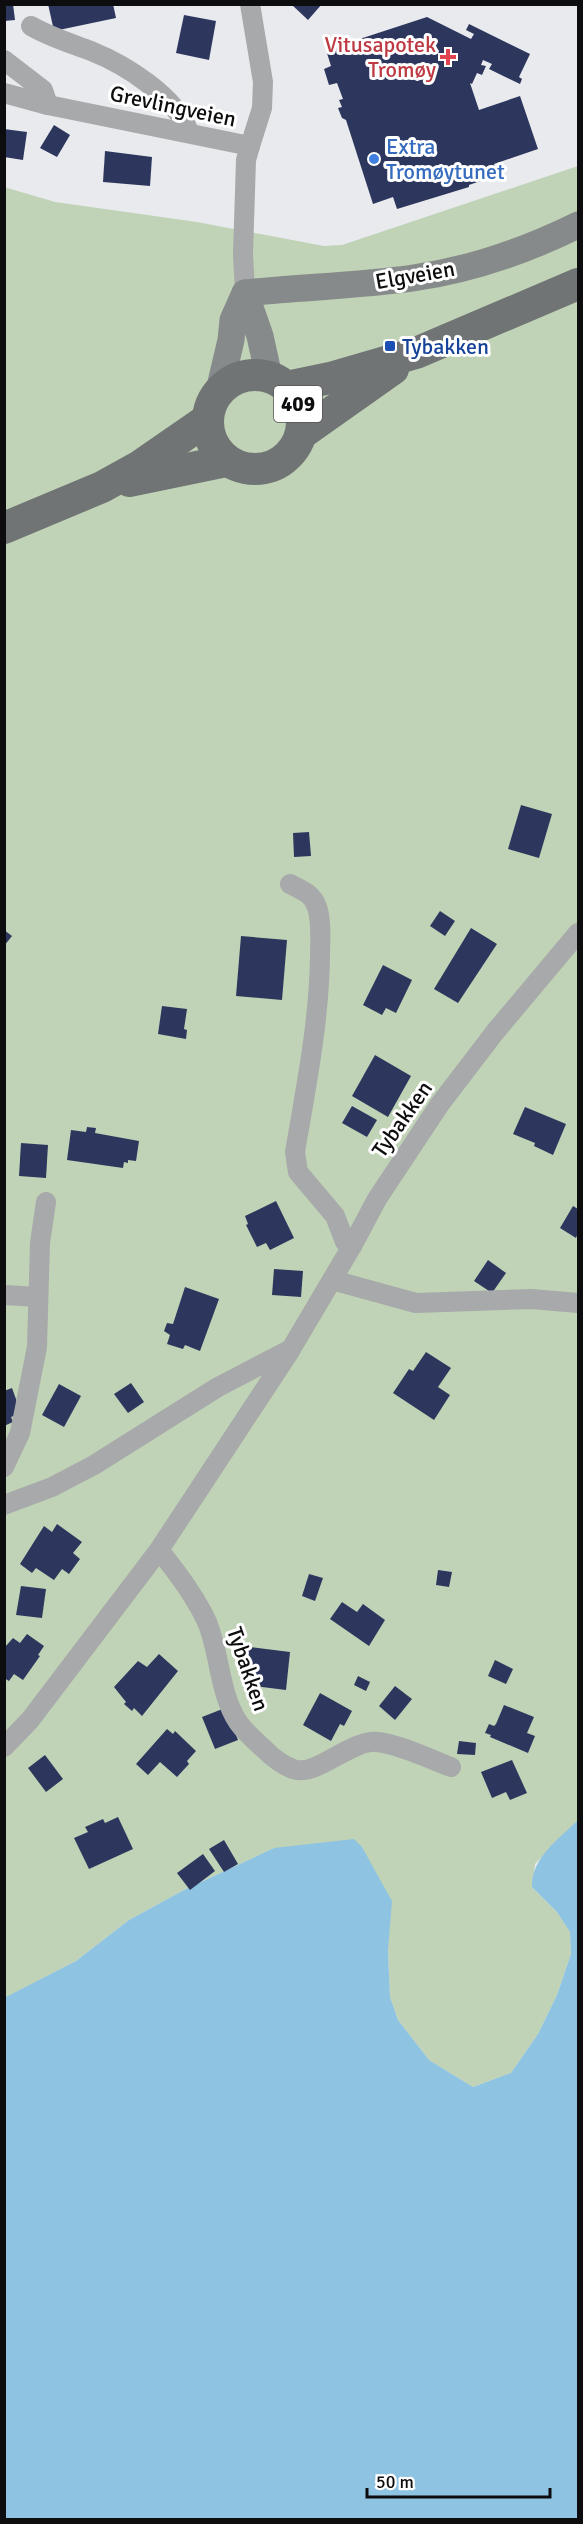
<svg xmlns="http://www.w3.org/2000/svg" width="583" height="2524" font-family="Signika,sans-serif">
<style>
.green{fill:#c0d3b6}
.water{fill:#8ec3e1}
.building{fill:#2d375e}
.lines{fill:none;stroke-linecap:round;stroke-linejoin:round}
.street{stroke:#a7a9aa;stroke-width:20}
.secondary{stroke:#878a8b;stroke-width:27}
.primary{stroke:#707475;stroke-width:32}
.health-dot{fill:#e0444e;stroke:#fff;stroke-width:2}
.shop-dot{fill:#3f7fe0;stroke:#fff;stroke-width:2}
.transit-dot{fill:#1a4fb4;stroke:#fff;stroke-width:2}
.labels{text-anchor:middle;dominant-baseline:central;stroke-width:6;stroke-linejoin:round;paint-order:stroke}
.shield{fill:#fff;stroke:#565657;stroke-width:1.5}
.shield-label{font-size:21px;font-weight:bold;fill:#0d0d0f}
.health-label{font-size:22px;fill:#be3a42;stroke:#fff;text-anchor:end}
.street-label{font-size:22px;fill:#0d0d0f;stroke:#fff}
.shop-label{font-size:22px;fill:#366cbe;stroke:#fff;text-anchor:start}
.transit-label{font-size:22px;fill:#164399;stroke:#fff;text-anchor:start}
</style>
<rect width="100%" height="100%" fill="#e8eaee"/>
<path class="green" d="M578 166V1820L535 1864 532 1887 557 1912 570 1932 571 1954 557 1995 538 2034 511 2073 473 2087 429 2060 398 2020 390 1997 388 1950 274 1848 184 1890 129 1920 76 1961 5 1998 4 187 55 202 197 222 324 246 342 245Z"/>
<path class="water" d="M578 1820V2519H5L4 1998 76 1961 129 1920 184 1890 274 1848 354 1839 362 1847 392 1901 388 1950 390 1997 398 2020 429 2060 473 2087 511 2073 538 2034 557 1995 571 1954 570 1932 557 1912 532 1887C531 1858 559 1839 578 1820Z"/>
<g class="building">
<path d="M4 4H13L15 20 4 21Z"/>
<path d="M48 4H113L116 18 54 31Z"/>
<path d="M291 4H322L308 20Z"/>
<path d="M184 15 216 21 209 60 176 53Z"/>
<path d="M427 17 471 39 474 34 466 30 469 24 530 54 519 77 522 79 520 84 489 69 492 64 483 60 481 65 486 66 482 75 477 73 472 84 470 83 479 110 520 96 538 149 494 164 497 175 469 185V187L397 209 393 197 373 204 346 120 342 118 338 108 342 107 339 100 343 99 337 83 329 85 324 69 331 66 326 50Z"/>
<path d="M54 125 70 135 57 157 40 148Z"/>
<path d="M4 129 27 132 23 160 4 157Z"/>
<path d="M105 151 152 157 150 186 103 182Z"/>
<path d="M521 805 552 814 539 858 508 849Z"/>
<path d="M309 832 311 856 294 857 293 833Z"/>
<path d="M440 911 455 921 445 936 430 926Z"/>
<path d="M471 928 497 944 458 1003 434 989Z"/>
<path d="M4 930 12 936 4 946Z"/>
<path d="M241 936 287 940 282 1000 236 996Z"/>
<path d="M383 965 412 980 396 1013 386 1008 382 1015 363 1005Z"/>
<path d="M162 1006 187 1009 184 1029 187 1030 186 1039 158 1034Z"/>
<path d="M375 1055 411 1076 388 1117 352 1096Z"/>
<path d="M352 1106 377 1120 367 1137 342 1123Z"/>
<path d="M525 1107 566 1124 553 1155 534 1146 535 1143 513 1134Z"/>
<path d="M87 1127 96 1128 95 1133 139 1141 136 1161 128 1160V1163L124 1162 123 1168 67 1160 71 1130 86 1132Z"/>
<path d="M21 1143 48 1145 46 1178 19 1176Z"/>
<path d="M276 1201 294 1238 270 1250 266 1243 257 1247 246 1225 248 1224 245 1216Z"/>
<path d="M573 1206 578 1209V1233L576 1238 560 1228Z"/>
<path d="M488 1260 506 1273 492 1293 474 1281Z"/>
<path d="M274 1269 303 1271 301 1297 272 1295Z"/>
<path d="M185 1287 219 1299 200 1351 185 1345 183 1349 167 1344 170 1335 164 1331 167 1323 173 1324Z"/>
<path d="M426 1352 451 1368 438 1387 450 1395 434 1420 393 1393 409 1369 413 1371Z"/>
<path d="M131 1383 144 1402 128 1413 114 1394Z"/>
<path d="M59 1384 81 1396 64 1427 42 1415Z"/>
<path d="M12 1388 21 1413 11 1417 13 1422 4 1426V1391Z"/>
<path d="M57 1524 82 1542 73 1553 80 1559 69 1574 62 1569 54 1580 36 1568 32 1573 20 1564 44 1526 52 1532Z"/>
<path d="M438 1570 452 1572 449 1587 436 1585Z"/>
<path d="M309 1574 323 1578 315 1601 302 1596Z"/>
<path d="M21 1586 46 1589 42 1618 16 1615Z"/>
<path d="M342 1602 357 1612 363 1604 385 1620 369 1646 330 1619Z"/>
<path d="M27 1634 44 1646 38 1655 40 1656 23 1680 14 1674 9 1681 4 1678V1648L13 1638 20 1643Z"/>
<path d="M250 1647 290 1652 286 1690 245 1685 246 1683H242L246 1649 250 1650Z"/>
<path d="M159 1654 178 1671 142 1716 134 1708 132 1711 124 1704 126 1702 114 1687 138 1661 147 1667Z"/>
<path d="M495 1660 513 1669 506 1684 488 1676Z"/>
<path d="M358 1676 370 1682 366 1691 354 1685Z"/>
<path d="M395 1686 412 1699 395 1720 379 1706Z"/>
<path d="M320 1693 352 1711 344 1726 340 1724 331 1741 303 1725Z"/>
<path d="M504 1705 534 1717 527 1733 535 1736 528 1753 490 1737 491 1735 485 1733 489 1724 494 1726 496 1724Z"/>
<path d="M225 1708 238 1740 215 1749 202 1717Z"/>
<path d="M167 1729 173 1734 175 1731 196 1751 187 1761 189 1764 177 1777 160 1762 148 1775 136 1764Z"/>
<path d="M459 1741 476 1743 475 1755 457 1754Z"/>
<path d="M45 1755 63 1779 46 1792 28 1768Z"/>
<path d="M512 1760 527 1793 510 1800 506 1792 492 1798 481 1772Z"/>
<path d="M118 1817 133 1849 89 1869 74 1838 88 1832 85 1827 103 1819 105 1823Z"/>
<path d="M224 1840 238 1864 224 1872 209 1849Z"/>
<path d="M203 1854 215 1871 190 1890 177 1873Z"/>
</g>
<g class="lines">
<g class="street">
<path d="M31 26C50 37 70 43 91 51 126 65 175 96 189 132"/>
<path d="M4 60 43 90 48 105"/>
<path d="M4 93 48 105 250 146 246 160 243 254 245 293"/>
<path d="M250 146 262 108 263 82 250 4"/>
<path d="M290 884C302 890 313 894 317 907 322 922 320 941 320 957 319 1023 306 1087 295 1152L298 1172 335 1216 345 1242 352 1246"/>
<path d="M332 1280 416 1303 531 1299 578 1303"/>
<path d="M4 1295 38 1297"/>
<path d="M4 1467 20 1433 37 1347 40 1243 46 1202"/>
<path d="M4 1505 52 1487 94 1465 218 1387 291 1349 352 1246 377 1199 440 1104 495 1032 578 933"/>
<path d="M159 1550C177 1572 195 1596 207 1622 220 1653 219 1693 238 1722 245 1732 254 1740 263 1748 271 1756 282 1765 293 1769 316 1778 350 1739 378 1742 401 1745 430 1759 451 1767"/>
<path d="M4 1747 30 1720 159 1550 290 1351"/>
</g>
<g class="secondary">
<path d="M245 293C301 287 357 286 413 278 470 270 527 250 578 225"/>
<path d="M219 391 231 340 233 320 245 293 260 336 269 377"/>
</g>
<g class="primary">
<circle cx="255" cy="422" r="47"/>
<path d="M287 387 330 378 416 353 578 284"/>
<path d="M301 434 393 369"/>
<path d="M129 481 226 461"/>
<path d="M4 528 102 487 140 466 208 419"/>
</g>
</g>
<path class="health-dot" d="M445 48h6v6h6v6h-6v6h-6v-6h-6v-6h6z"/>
<circle class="shop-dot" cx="374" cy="159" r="6"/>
<rect class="transit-dot" x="384" y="340" width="12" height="12" rx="3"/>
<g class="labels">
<rect class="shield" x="274" y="386" width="48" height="36" rx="4.5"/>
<g class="shield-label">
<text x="298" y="404">409</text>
</g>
<g class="health-label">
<text x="436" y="44">Vitusapotek<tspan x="436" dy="25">Tromøy</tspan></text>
</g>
<g class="street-label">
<text transform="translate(173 106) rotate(12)">Grevlingveien</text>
<text transform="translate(415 275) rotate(-10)">Elgveien</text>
<text transform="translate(402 1119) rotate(-55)">Tybakken</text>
<text transform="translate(248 1669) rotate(71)">Tybakken</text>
</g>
<g class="shop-label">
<text x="386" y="146">Extra<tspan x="386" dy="25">Tromøytunet</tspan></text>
</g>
<g class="transit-label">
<text x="402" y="346">Tybakken</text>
</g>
</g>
<rect width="583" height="2524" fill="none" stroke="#0d0d0f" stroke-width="12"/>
<path d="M367 2488v9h183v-9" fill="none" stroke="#0d0d0f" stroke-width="3"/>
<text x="376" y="2488" font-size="18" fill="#0d0d0f" stroke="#ffffff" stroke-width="4.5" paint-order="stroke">50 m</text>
</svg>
